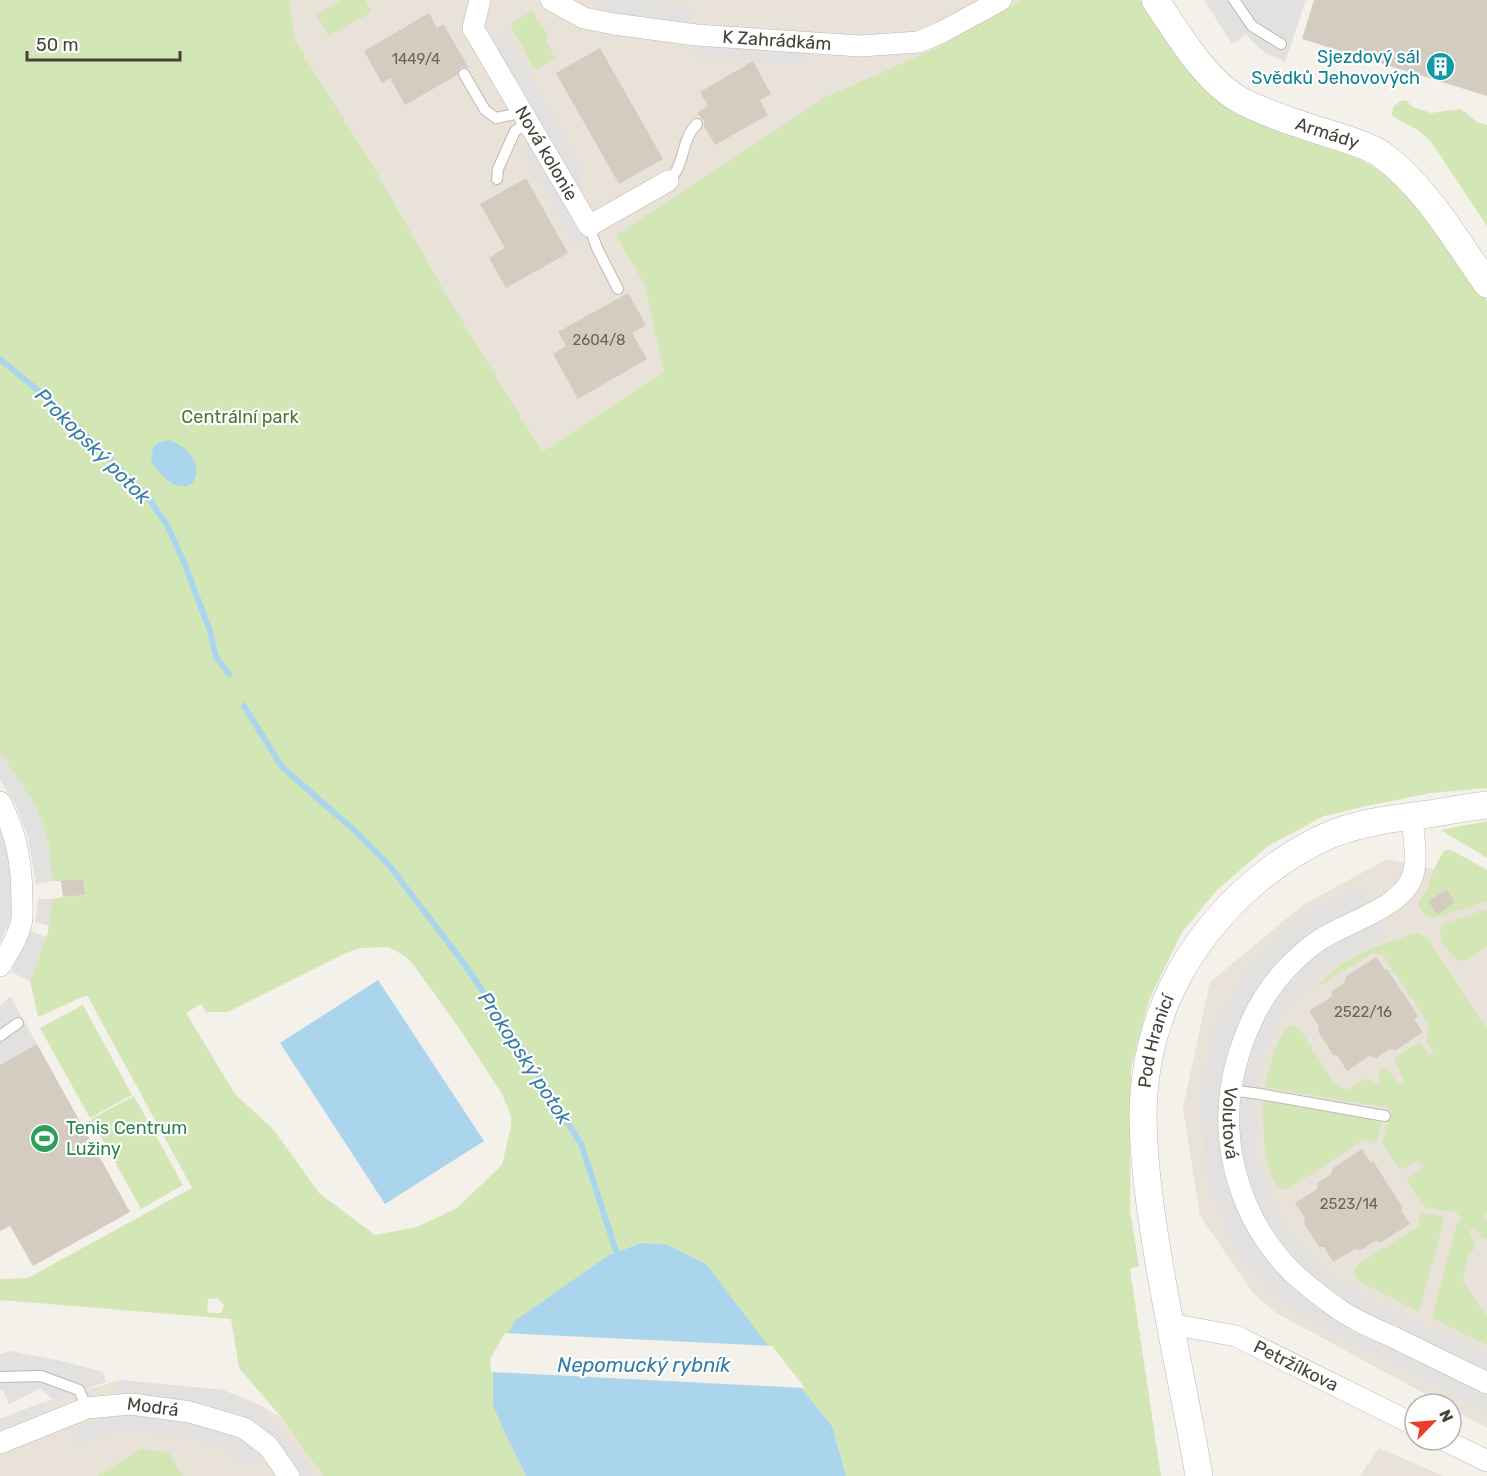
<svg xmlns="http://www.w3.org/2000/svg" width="1487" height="1476" font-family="Rubik,sans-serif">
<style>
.residential{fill:#e8e2d9}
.green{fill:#d3e6b6;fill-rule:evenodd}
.parking{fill:#e3e1df}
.water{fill:#abd5ed}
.pier{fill:#f4f1eb}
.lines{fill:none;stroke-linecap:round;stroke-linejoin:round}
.stream{stroke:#abd5ed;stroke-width:6}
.building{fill:#d5ccc1}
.service-casing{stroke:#bfb8ae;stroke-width:12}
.minor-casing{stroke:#bfb8ae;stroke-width:22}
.tertiary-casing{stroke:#bfb8ae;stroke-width:28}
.service{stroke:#fff;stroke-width:10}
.minor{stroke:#fff;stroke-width:21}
.tertiary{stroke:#fff;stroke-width:27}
.labels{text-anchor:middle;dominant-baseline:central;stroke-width:4.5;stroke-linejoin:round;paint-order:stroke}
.number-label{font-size:15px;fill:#6b645b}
.street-label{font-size:18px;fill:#484139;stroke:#fff}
.culture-label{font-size:18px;fill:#0d838f;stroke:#fff;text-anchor:end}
.park-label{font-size:18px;fill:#4e772f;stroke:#fff}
.leisure-label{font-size:18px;fill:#27864d;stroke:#fff;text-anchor:start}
.water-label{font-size:20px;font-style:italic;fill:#357da7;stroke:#fff}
</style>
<rect width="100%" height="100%" fill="#f4f1eb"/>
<g class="residential">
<path d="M289 0H1021L616 235 644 284 664 372 542 453 449 299 375 169 295 41Z"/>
<path d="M1387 859 1487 881V1428L1451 1408V1404H1444L1276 1313 1254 1294 1200 1216 1183 1108 1210 982 1303 905Z"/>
<path d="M120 1380 223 1390 262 1406 282 1418 323 1476H0V1419L41 1403Z"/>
<path d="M1379 1448 1444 1476H1360Z"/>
</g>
<g class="green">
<path d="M0 0H289L295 41 375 169 449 299 542 452 664 372 644 284 616 235 826 97 937 48 1021 0H1143L1208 90 1349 151 1392 179 1437 223 1487 301V788L1431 793 1371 805 1324 816 1268 846 1217 890 1182 932 1149 1000 1131 1068 1130 1210 1139 1266 1130 1269 1161 1476H846L832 1426 788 1372 641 1243 609 1255 493 1360 494 1379 507 1438 526 1476H323L282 1418 239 1368 231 1319 0 1300V1279L28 1278 192 1188 87 995 38 1017 30 981 48 932 52 899 84 895 61 881H52L48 841 35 805 0 752ZM388 947 405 956 412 963 461 1031 502 1094 511 1116V1126L502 1165 457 1208 417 1227 375 1235 319 1193 274 1130 235 1094 186 1013 201 1004 206 1012H228L346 953 360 948ZM218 1298 224 1305 221 1313H209L207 1309 208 1299Z"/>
<path d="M342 0H365L372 12 328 36 316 14Z"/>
<path d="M532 11 548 35 546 42 556 59 535 70 510 24Z"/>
<path d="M1402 100 1407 101 1413 107 1431 113 1461 109 1477 122 1487 125V226L1432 143 1421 132 1392 116 1393 107Z"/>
<path d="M1487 821V858L1441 830Z"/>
<path d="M1445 850H1451L1487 870V901L1432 919 1425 916 1418 904C1433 885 1431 867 1445 850ZM1446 889 1455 902 1437 914 1428 901Z"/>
<path d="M1487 909V946L1466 960 1459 961C1449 954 1434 935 1443 924Z"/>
<path d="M1415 933H1419L1428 939 1487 1030V1212L1483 1215 1487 1221V1239L1482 1238 1475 1227 1469 1231 1476 1247 1468 1256 1463 1281 1487 1318V1345L1432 1318 1457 1223 1461 1219 1454 1209 1449 1212 1424 1207 1406 1180 1424 1167 1418 1160 1400 1170 1382 1143 1389 1118 1393 1115 1386 1104 1381 1107 1264 1087 1274 1051 1285 1028 1294 1025 1299 1028 1335 1084 1346 1090 1368 1078 1374 1085 1381 1081 1378 1076 1380 1068 1388 1070 1399 1086 1405 1082 1394 1061 1396 1057 1418 1043 1421 1044 1429 1056 1434 1053 1426 1041 1429 1024 1383 955 1373 953 1314 989 1340 965 1370 949Z"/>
<path d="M83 1005 132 1095 90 1118 40 1028Z"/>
<path d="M134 1096 183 1185 141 1209 91 1119Z"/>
<path d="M1263 1101 1378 1120 1381 1124 1377 1142 1373 1145 1365 1139 1288 1189H1280C1261 1168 1264 1128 1263 1101Z"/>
<path d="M1423 1213 1441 1216 1444 1220 1419 1312 1358 1281 1353 1273 1359 1264 1420 1225 1418 1219Z"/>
<path d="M142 1449 169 1453 183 1476H97Z"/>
</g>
<g class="parking">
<path d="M599 0H637L693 7V22L596 11Z"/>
<path d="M1204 0H1306L1285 62 1265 53 1246 35 1232 44Z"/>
<path d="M505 31 585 172 575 190 491 40Z"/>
<path d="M695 42 807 49 806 65 693 57Z"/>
<path d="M529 143 585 242 577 248 520 147Z"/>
<path d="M0 752 35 805 48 841 52 881 36 884 28 838 17 807 0 780Z"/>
<path d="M0 823 13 865V914L0 943Z"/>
<path d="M1361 887 1371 902 1306 937 1271 971 1236 1030 1218 1103 1222 1169 1257 1245 1299 1293 1364 1333 1487 1392V1411L1313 1323 1271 1293 1238 1255 1208 1186 1199 1097 1216 1022 1248 967 1287 927 1315 907Z"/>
<path d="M38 899H52L49 926 35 922Z"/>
<path d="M1379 918 1387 934 1323 970 1285 1011 1260 1063 1255 1092 1257 1158 1284 1226 1335 1279 1377 1302 1487 1355V1372L1348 1305 1297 1265 1271 1233 1246 1177 1237 1133 1239 1105 1251 1037 1284 986 1333 942Z"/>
<path d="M29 930 46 937 30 981 11 972Z"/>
<path d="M10 996 37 1044 0 1065V1006Z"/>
<path d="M10 1351 62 1361 103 1372 106 1382 53 1400 40 1388 9 1405 3 1390 0 1391V1354Z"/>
<path d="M120 1380 223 1390 262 1406 295 1448 313 1476H297L263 1428 236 1411 116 1396Z"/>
<path d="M41 1403 47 1415 0 1434V1419Z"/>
<path d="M145 1414 224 1430 243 1439 260 1457 245 1467 225 1447 190 1439 127 1430 106 1434 76 1446 67 1428 114 1416Z"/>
</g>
<g class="water">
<path d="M169 440C221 459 190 521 151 461L153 447 160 442Z"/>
<path d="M378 980 484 1141 385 1204 280 1043Z"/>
<path d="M641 1243 668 1245 706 1264 788 1372 832 1426 846 1476H526L507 1438 493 1405V1360L516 1320 609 1255Z"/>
</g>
<path class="pier" d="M505 1333 772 1346 805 1388 491 1372 490 1359Z"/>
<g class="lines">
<g class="stream">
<path d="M0 359 58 407 147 496 167 525 183 560 210 631 216 657 229 674"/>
<path d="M244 706 282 767 354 830 388 864 463 962 524 1052 581 1144 619 1260"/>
</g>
</g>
<g class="building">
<path d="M1314 0H1487V96L1302 39Z"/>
<path d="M429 13 437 28 443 24 469 68 461 67 457 75 405 105 390 78 382 83 364 51Z"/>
<path d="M600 48 663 159 619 184 556 73Z"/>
<path d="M753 61 771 94 760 100 768 115 715 145 704 126V121L697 113 708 106 700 92Z"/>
<path d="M526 178 568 253 506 288 489 258 505 248 480 204Z"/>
<path d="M628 293 646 325 632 333 647 359 578 399 553 354 566 346 558 332Z"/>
<path d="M83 879 85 895 63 897 61 881Z"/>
<path d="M1447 889 1455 902 1437 915 1428 901Z"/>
<path d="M1376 957 1385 970 1387 969 1418 1016 1414 1019 1423 1032 1396 1050 1389 1049 1376 1058 1369 1056 1347 1071 1338 1056 1333 1055 1318 1031 1319 1026 1309 1011 1331 997 1332 991 1345 982 1346 976Z"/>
<path d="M37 1044 130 1212 33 1266 10 1226 0 1231V1065Z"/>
<path d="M1362 1149 1371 1163 1373 1161 1403 1208 1401 1210 1410 1224 1381 1242 1375 1241 1361 1250 1355 1249 1333 1262 1324 1247H1319L1304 1223 1305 1218 1295 1203 1317 1189 1318 1183 1331 1174 1333 1168Z"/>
</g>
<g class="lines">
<defs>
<g id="service">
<path d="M1234 0 1252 26 1281 44"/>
<path d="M464 74 485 110 496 118 511 115 520 109"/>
<path d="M497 179 498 169 515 131 528 123"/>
<path d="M668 181C686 166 680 140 697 124"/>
<path d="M589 226 597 248 618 289"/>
<path d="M0 1036 18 1023"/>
<path d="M1230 1090 1260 1094 1385 1116"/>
<path d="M0 1377 41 1376 79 1390 87 1408"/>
</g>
<g id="minor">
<path id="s1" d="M480 0 473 28 589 226 668 181"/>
<path id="s2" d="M551 0 584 18 614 24 696 35 860 46 919 42 942 32 1001 0"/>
<path d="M0 802C17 834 22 865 22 901 22 909 23 917 21 924 17 940 8 953 0 966"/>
<path id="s3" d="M1412 816C1413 834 1418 857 1413 875 1403 907 1350 921 1323 938 1310 945 1298 957 1288 967 1263 993 1248 1023 1238 1057 1215 1133 1236 1214 1291 1271 1304 1283 1319 1295 1333 1305 1351 1319 1373 1328 1393 1337 1424 1352 1456 1368 1487 1383"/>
<path id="s4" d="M1170 1324 1236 1336 1415 1425"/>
<path d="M1444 1440 1487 1461"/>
<path id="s5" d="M0 1443 87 1408 131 1404 190 1412 244 1428 268 1446 289 1476"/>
</g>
<g id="tertiary">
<path id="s6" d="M1155 0C1178 33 1205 81 1240 100 1262 112 1285 119 1308 127 1325 133 1368 144 1381 154 1426 187 1455 239 1487 284"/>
<path id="s7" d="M1199 1476C1187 1405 1171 1334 1159 1263 1151 1214 1144 1168 1143 1119 1143 1023 1184 943 1255 882 1279 862 1303 846 1332 834 1362 822 1396 818 1429 814 1448 811 1468 807 1487 805"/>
</g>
</defs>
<use href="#service" class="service-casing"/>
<use href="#minor" class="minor-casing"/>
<use href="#tertiary" class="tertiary-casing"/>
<use href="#service" class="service"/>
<use href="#minor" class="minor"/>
<use href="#tertiary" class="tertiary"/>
</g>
<defs>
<symbol id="building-disc" viewBox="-11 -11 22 22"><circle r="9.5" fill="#0f9aa8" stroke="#fff"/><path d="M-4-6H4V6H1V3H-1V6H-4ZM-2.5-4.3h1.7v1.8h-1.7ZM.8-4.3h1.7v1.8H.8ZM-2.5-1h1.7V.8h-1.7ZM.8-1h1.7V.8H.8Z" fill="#fff"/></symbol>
<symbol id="stadium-disc" viewBox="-11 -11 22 22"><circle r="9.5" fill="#2e9e5b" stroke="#fff"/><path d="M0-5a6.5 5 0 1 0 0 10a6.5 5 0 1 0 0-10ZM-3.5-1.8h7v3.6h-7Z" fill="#fff"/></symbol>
</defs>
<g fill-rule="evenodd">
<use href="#building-disc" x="1424" y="50" width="33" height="33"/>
<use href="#stadium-disc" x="28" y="1122" width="33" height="33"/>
</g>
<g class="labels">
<g class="number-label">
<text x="416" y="59">1449/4</text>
<text x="599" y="340">2604/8</text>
<text x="1363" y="1012">2522/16</text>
<text x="1349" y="1204">2523/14</text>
</g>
<g class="street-label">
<text stroke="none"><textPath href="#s2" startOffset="232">K Zahrádkám</textPath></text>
<text stroke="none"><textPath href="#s6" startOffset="226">Armády</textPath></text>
<text stroke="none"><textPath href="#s1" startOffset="174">Nová kolonie</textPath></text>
<text stroke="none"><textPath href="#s7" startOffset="441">Pod Hranicí</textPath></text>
<text stroke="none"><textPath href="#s3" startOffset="388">Volutová</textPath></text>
<text stroke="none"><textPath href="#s4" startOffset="134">Petržílkova</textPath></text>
<text stroke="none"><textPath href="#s5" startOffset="160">Modrá</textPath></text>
</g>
<g class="culture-label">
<text x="1420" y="57">Sjezdový sál<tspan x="1420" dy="21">Svědků Jehovových</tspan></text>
</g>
<g class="park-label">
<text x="240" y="417">Centrální park</text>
</g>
<g class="leisure-label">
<text x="66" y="1128">Tenis Centrum<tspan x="66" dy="21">Lužiny</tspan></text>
</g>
<g class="water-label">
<text transform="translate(93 446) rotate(45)">Prokopský potok</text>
<text transform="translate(525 1058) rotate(57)">Prokopský potok</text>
<text x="644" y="1365">Nepomucký rybník</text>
</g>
</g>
<g transform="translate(1433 1422) rotate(65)"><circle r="28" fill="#ffffff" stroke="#b6b3b0" stroke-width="1.5"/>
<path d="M0-4.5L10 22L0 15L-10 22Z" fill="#ed3c29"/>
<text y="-9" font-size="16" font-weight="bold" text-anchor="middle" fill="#484139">N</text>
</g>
<path d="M27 51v9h153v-9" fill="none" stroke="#484139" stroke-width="3"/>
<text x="36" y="51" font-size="18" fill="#484139" stroke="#ffffff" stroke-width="4.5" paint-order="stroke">50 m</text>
</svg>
